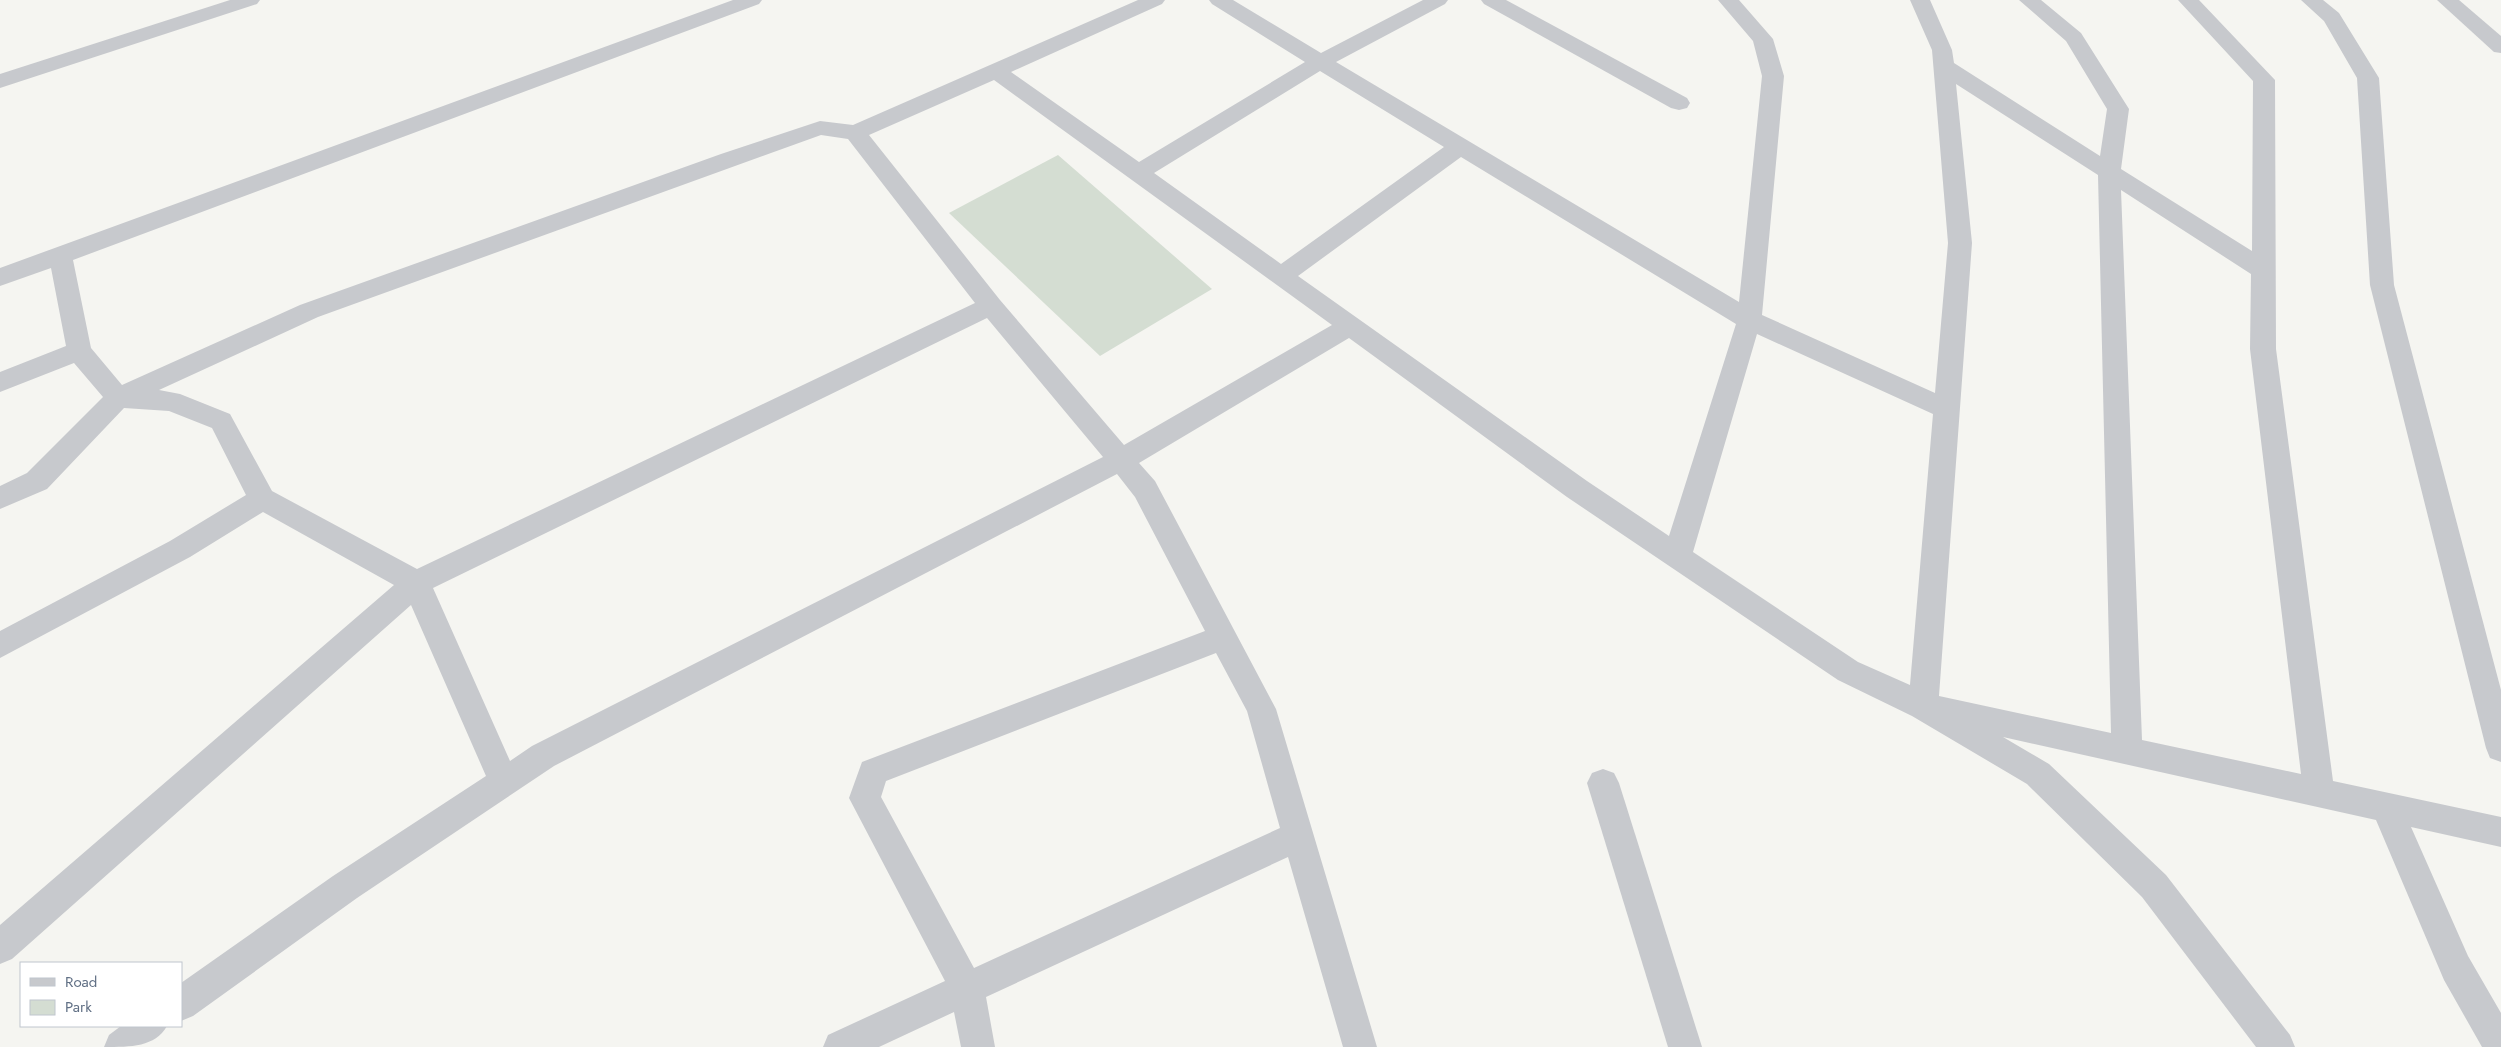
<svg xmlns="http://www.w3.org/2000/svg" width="2501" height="1047" font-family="Jost,sans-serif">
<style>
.green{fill:#d4ddd2}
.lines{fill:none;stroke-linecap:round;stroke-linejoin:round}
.street{fill:#c7c9cd;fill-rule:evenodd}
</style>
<rect width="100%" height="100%" fill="#f5f5f1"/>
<path class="green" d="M1058 155 1212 289 1100 356 949 213Z"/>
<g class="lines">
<g class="street">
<path d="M230 0H260L257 4 0 88V74Z"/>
<path d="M733 0H762L759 4 73 260 91 348 122 385 300 305 721 154 820 121 853 125 1138 0H1165L1162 4 1011 72 1139 162 1305 62 1212 4 1209 0H1233L1321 53 1423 0H1448L1445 4 1336 62 1739 302 1762 76 1753 41 1718 0H1739L1773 39 1784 76 1762 315 1935 393 1948 243 1932 50 1910 0H1930L1952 50 1954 63 2100 156 2107 109 2066 41 2019 0H2041L2081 33 2129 109 2121 169 2252 251 2253 81 2178 0H2199L2275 80 2276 349 2333 781 2501 817V847L2411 827 2468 956 2501 1013V1047H2482L2444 980 2376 820 2003 737 2049 764 2166 875 2290 1035 2295 1047H2256L2142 897 2027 784 1912 716 1838 680 1567 497 1349 338 1139 463 1155 481 1276 709 1377 1047H1343L1288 857 986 997 995 1047H961L954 1012 879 1047H823L828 1035 945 981 849 798 862 762 1205 631 1135 497 1117 474 554 766 357 898 193 1016 181 1021V983L333 876 486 776 411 605 12 959 0 964V925L394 585 263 512 190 557 0 658V631L170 541 246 495 212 428 169 411 124 408 47 489 0 509V486L27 473 103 397 74 363 0 392V372L66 346 51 268 0 286V268ZM1320 71 1444 147 1281 264 1154 173ZM994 80 1332 325 1124 445 1000 300 869 135ZM1956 84 2098 175 2111 733 1939 696 1972 243ZM821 135 848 139 975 303 417 569 272 491 230 414 180 394 159 390 318 317ZM1461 157 1736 324 1669 536 1587 481 1298 276ZM2121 190 2251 274 2250 349 2301 774 2142 740ZM987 318 1103 457 532 746 510 761 433 588ZM1757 334 1933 414 1910 685 1858 662 1693 552ZM1216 653 1247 711 1280 828 974 968 881 797 886 781Z"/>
<path d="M1481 0H1506L1687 98 1690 103 1687 108 1679 110 1671 108 1484 4Z"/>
<path d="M2301 0H2323L2339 13 2379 78 2394 285 2501 690V762L2490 758 2486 748 2370 285 2357 78 2324 21Z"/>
<path d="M2437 0H2459L2501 36V53L2494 52Z"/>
<path d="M1603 769 1614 773 1619 783 1702 1047H1668L1587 783 1592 773Z"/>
<path d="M121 1026H167C155 1047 131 1047 104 1047L109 1035Z"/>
</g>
</g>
<rect x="20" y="962" width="162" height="65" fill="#ffffff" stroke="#c0c6ce"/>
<rect x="30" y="978" width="25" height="8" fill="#c7c9cd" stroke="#c0c6ce"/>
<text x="65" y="987" font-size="15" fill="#617085">Road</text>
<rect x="30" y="1000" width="25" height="15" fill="#d4ddd2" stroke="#c0c6ce"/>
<text x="65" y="1012" font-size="15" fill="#617085">Park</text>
</svg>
